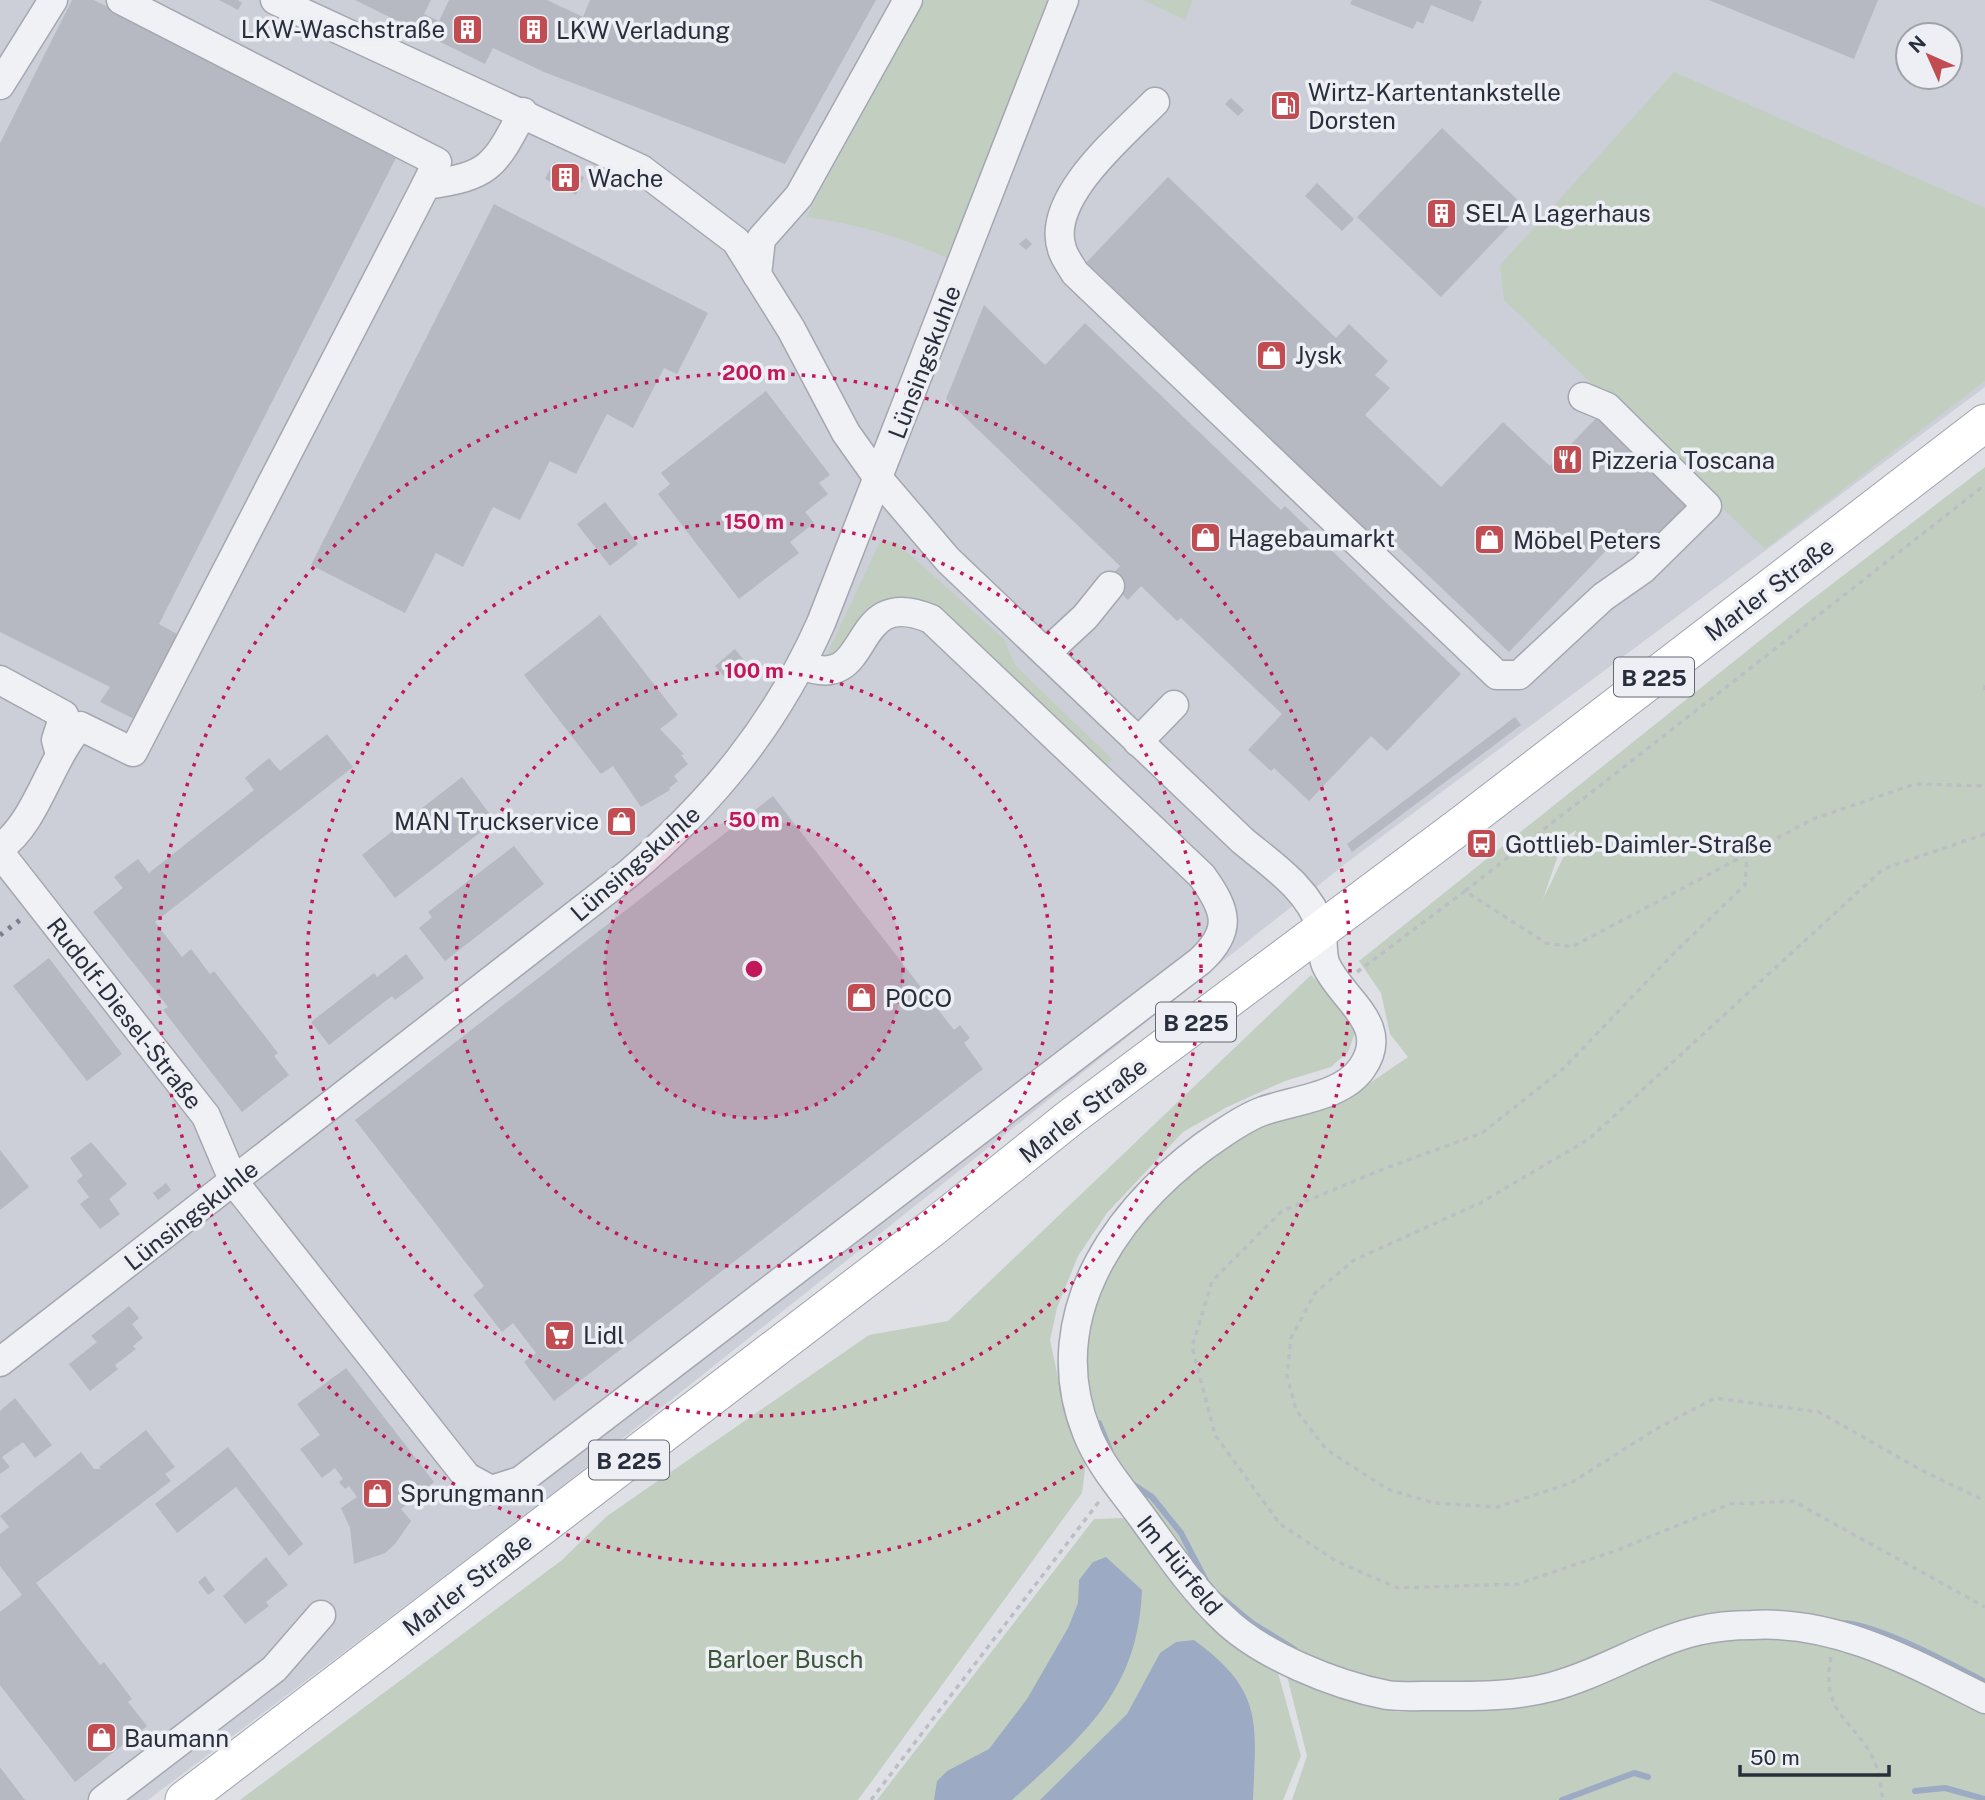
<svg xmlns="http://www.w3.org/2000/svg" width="1985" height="1800" font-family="'Public Sans',sans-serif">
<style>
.built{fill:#cccfd8;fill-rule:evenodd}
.green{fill:#c2cfc0;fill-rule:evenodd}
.water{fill:#9cabc3}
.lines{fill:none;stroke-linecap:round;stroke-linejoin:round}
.stream{stroke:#9cabc3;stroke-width:6}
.building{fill:#b6b9c2}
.minor-casing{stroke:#a4a7b0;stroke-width:31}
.major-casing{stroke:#9ea4b1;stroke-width:39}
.path{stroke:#bcbec5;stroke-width:3.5;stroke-dasharray:5 5;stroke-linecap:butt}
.minor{stroke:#f0f1f5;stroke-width:28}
.major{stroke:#fff;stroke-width:37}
.rail{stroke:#797f8e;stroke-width:5;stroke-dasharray:3.5 7;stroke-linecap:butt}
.ring{fill:none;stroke:#c2185b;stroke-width:3.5;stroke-dasharray:3.5 7}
.labels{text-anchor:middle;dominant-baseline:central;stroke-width:7;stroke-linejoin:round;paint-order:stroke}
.shield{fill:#edeff4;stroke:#646873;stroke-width:2}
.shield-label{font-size:23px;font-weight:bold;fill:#292e3c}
.poi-label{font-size:24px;fill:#292e3c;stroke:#edeff4;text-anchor:start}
.street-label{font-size:24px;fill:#292e3c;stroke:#edeff4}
.park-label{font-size:24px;fill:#3a5637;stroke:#edeff4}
.centre{fill:#c2185b;stroke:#edeff4;stroke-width:3.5}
.ring-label{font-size:21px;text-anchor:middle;font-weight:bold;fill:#c2185b;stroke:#edeff4;stroke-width:7;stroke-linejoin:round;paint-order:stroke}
</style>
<rect width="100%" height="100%" fill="#dee0e6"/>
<path class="built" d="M0 0H1985V387L1345 864 544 1501 148 1800H0ZM1908 35H1950V77H1908Z"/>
<g class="green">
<path d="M925 0H1051L947 258C904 238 854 223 806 217Z"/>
<path d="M1143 0H1193L1185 20Z"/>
<path d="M1674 72 1985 208V381L1765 549 1504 300 1500 265Z"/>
<path d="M1985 467V1692L1767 1621 1565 1676 1417 1692 1334 1671 1259 1634 1220 1601 1114 1470 1088 1409 1085 1301 1107 1255 1196 1158 1293 1108 1364 1087 1408 1057 1390 1034 1381 993 1359 961 1802 607ZM1576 830V831L1543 899 1564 838Z"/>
<path d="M880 542H896L1004 639 1015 665 1112 759 1107 766 932 605 893 598 872 611 836 657 825 658Z"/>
<path d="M1311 975 1344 1007 1356 1030 1348 1052 1331 1067 1285 1081 1227 1107 1183 1132 1107 1213 1078 1256 1057 1308 1050 1340 1067 1420 1086 1462 1082 1493 858 1800H240L562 1560 607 1516 869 1335 948 1321Z"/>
<path d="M1124 1518 1186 1595 1275 1662 1301 1756 1283 1800H877L1094 1519Z"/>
<path d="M1718 1638 1820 1639 1923 1681 1985 1713V1800H1292L1307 1756 1285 1668 1353 1701 1398 1712 1459 1708Z"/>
</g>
<g class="water">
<path d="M1106 1557 1142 1590C1138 1692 1083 1736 1012 1800H934L937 1781 947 1771 989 1749 1027 1699 1068 1628 1078 1603 1079 1580 1093 1562Z"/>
<path d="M1194 1640C1264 1691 1256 1722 1253 1800H1040L1127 1714 1160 1653 1176 1642Z"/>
</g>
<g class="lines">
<g class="stream">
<path d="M1099 1423 1110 1450"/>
<path d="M1134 1485 1152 1497 1181 1533 1206 1581"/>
<path d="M1221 1597 1252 1623 1294 1649"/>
<path d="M1840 1623C1874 1622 1953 1665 1985 1682"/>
<path d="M1915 1791 1945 1788 1985 1799"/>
<path d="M1562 1800 1634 1773 1648 1777"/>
</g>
</g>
<g class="building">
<path d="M72 0H94L398 154 159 624 177 634 134 719 100 702 110 687 0 632V143Z"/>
<path d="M219 0H238L242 3 238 10Z"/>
<path d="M355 0H431L424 14 439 21 449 0H547L583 17 590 0H876L785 164 544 72 493 48 485 64Z"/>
<path d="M1352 0H1479L1482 1 1473 22 1431 5 1423 24 1417 21 1413 29 1350 4Z"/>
<path d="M1709 0H1878L1854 59Z"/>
<path d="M1231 98 1244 110 1238 116 1225 104Z"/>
<path d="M1442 128 1526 208 1441 297 1357 217Z"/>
<path d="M554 162 584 177 576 195 545 179Z"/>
<path d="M1168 177 1336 338 1349 324 1388 361 1375 375 1390 388 1365 415 1441 487 1503 422 1550 466 1599 415 1690 502 1639 555 1620 536 1509 652 1392 541 1380 554 1081 268Z"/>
<path d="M1317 183 1354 219 1342 231 1305 196Z"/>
<path d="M494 204 708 313 677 374 664 368 633 428 607 414 576 474 550 461 520 520 493 507 463 567 436 553 405 613 311 565Z"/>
<path d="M1026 238 1032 244 1026 250 1019 244Z"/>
<path d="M984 305 1045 365 1085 323 1281 510 1285 506 1461 674 1387 751 1371 736 1309 801 1274 768 1271 771 1248 750 1282 714 1181 618 1177 621 1141 586 1128 600 1107 580 1120 566 946 399Z"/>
<path d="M766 391 830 475 819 483 828 494 805 512 814 523 790 542 799 553 739 599 658 494 670 484 661 473Z"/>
<path d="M605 502 638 544 610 566 577 524Z"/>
<path d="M600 615 678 715 660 729 684 754 681 755 688 764 674 776 678 781 669 788 670 790 641 807 613 766 601 774 524 675Z"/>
<path d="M735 649 746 663 726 679 715 666Z"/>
<path d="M1515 717 1521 725 1352 852 1347 844Z"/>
<path d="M327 734 353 767 155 922 182 957 191 949 210 974 214 971 278 1053 274 1056 289 1075 242 1112 163 1010 168 1007 93 912 123 888 114 877 138 859 149 873 254 790 245 778 269 758 280 771Z"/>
<path d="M462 777 495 821 395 898 362 855Z"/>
<path d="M773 796 954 1030 960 1025 970 1038 964 1043 983 1069 554 1401 524 1362 536 1353 513 1323 502 1332 473 1295 484 1286 355 1120Z"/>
<path d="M514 846 544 884 445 961 419 928 432 917 428 912Z"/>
<path d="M406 954 424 978 395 1000 392 996 329 1045 311 1022 374 973 377 977Z"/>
<path d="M49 958 122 1054 87 1081 13 986Z"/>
<path d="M91 1142 127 1184 109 1199 120 1214 100 1229 80 1204 89 1197 77 1181 83 1176 70 1158Z"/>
<path d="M0 1150 29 1187 0 1210Z"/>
<path d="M166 1183 171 1190 158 1200 153 1193Z"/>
<path d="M129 1306 139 1318 132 1324 143 1338 133 1346 136 1349 115 1365 118 1369 90 1391 69 1364 97 1342 91 1336Z"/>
<path d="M346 1368 434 1482 401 1509 411 1521 395 1544 385 1553 354 1564 350 1528 341 1508 357 1497 349 1486 345 1489 339 1482 343 1479 335 1468 322 1478 300 1449 320 1435 297 1404Z"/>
<path d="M15 1398 52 1445 35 1458 23 1442 2 1457 10 1467 0 1474V1411Z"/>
<path d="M146 1430 175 1467 165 1474 171 1481 36 1583 100 1665 104 1662 132 1699 128 1702 147 1726 75 1782 0 1685V1612L22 1595 0 1566V1534L9 1527 0 1516 81 1452 94 1469H101L99 1467Z"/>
<path d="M228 1447 303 1544 289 1556 236 1487 177 1533 155 1504Z"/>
<path d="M266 1557 288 1585 266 1602 269 1606 245 1624 223 1596Z"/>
<path d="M205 1576 215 1590 208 1595 198 1582Z"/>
<path d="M0 1767 25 1800H0Z"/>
</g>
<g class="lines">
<defs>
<g id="minor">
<path d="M121 0 437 162 426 185"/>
<path d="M275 0 641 169 736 241 791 329 846 433 878 478 948 560 1243 841C1272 865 1310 890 1321 928 1324 940 1321 954 1326 965 1342 1000 1392 1025 1362 1068 1342 1097 1294 1100 1263 1111 1249 1116 1235 1125 1223 1133 1124 1198 1038 1311 1087 1433 1101 1468 1126 1494 1147 1524 1171 1557 1193 1589 1222 1617 1260 1655 1335 1685 1387 1695 1401 1697 1418 1696 1433 1696 1473 1696 1512 1697 1551 1687 1601 1674 1647 1643 1697 1631 1714 1627 1734 1625 1752 1625 1837 1620 1911 1662 1985 1699"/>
<path d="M0 85 53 0"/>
<path d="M1155 102C1123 135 1045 198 1062 249 1064 257 1071 266 1075 273L1497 675H1519L1603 597 1643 569 1707 506 1607 407 1583 397"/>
<path d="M757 275 761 239 799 196 908 0"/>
<path d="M1046 653 1085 617 1110 586"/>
<path d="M0 680 64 715 56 740 59 751"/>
<path d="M1138 742 1174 705"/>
<path d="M0 848C37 822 49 761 80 726L133 752 426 185C490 176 494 167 523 112"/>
<path d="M0 853 206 1116 234 1182 467 1477 491 1490 520 1481 1200 961C1233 930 1227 911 1202 876L931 619C846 583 876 696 802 665"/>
<path d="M0 1362 628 874C713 801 775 726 821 623L1064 0"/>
<path d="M103 1800 274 1669 321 1615"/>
</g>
<path id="major" d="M184 1800 931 1229 1071 1117 1460 826 1985 423"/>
</defs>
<use href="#minor" class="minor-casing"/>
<use href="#major" class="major-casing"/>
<g class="path">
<path d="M1985 685V691"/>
<path d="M1985 834 1883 869 1589 1139 1480 1203 1354 1260 1315 1293 1291 1338 1287 1376 1296 1410 1326 1449 1387 1489 1434 1503 1498 1507 1571 1483 1656 1429 1715 1398 1819 1412 1921 1470 1985 1501"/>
<path d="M1747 852 1745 885 1677 950 1563 1069 1482 1133 1386 1168 1282 1211 1212 1281 1192 1347 1215 1435 1280 1524 1336 1561 1398 1588 1518 1584 1615 1551 1730 1504 1793 1501 1985 1607"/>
<path d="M1465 891 1985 485"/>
<path d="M1357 972 1465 891 1546 943 1572 947 1813 819 1915 784 1985 786"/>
<path d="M1831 1657C1819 1719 1860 1720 1877 1768 1880 1778 1881 1790 1883 1800"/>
<path d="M871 1800 1101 1499"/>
</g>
<use href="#minor" class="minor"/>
<use href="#major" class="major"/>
<path class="rail" d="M0 935 20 920"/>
</g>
<circle cx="754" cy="969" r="149" fill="#c2185b" fill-opacity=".12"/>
<g class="ring">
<circle cx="754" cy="969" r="149"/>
<circle cx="754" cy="969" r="298"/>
<circle cx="754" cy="969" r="447"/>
<circle cx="754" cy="969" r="596"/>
</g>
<defs>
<symbol id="building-square" viewBox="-11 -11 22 22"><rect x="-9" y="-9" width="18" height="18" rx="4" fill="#c14d53" stroke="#edeff4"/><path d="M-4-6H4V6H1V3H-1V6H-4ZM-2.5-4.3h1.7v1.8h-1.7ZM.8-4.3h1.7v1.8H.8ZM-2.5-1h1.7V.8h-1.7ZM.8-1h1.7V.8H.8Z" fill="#fff"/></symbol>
<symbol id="fuel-square" viewBox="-11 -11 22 22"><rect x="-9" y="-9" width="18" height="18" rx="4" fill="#c14d53" stroke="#edeff4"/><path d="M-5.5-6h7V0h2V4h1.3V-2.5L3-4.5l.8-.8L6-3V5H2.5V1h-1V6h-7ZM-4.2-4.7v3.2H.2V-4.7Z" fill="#fff"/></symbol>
<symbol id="shop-square" viewBox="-11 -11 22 22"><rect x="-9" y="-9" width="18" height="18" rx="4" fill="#c14d53" stroke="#edeff4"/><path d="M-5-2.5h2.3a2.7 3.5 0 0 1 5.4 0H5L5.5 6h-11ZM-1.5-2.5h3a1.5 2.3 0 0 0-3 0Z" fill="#fff"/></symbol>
<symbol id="restaurant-square" viewBox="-11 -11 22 22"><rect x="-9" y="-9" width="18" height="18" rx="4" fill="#c14d53" stroke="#edeff4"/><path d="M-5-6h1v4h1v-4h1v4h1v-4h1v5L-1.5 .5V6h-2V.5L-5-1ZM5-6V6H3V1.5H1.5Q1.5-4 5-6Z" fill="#fff"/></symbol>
<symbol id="bus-square" viewBox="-11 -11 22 22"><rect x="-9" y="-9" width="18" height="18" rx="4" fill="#c14d53" stroke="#edeff4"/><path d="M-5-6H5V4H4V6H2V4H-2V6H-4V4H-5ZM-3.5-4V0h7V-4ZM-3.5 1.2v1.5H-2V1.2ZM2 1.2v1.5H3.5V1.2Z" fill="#fff"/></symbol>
<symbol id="supermarket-square" viewBox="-11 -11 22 22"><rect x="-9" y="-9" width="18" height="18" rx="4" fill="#c14d53" stroke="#edeff4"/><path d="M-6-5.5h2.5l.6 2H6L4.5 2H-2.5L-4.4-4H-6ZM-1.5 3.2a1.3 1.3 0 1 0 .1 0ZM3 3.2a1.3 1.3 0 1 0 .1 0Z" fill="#fff"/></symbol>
</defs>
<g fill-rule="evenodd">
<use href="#building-square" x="450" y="12" width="35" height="35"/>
<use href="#building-square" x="516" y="12" width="35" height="35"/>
<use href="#fuel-square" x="1268" y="88" width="35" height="35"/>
<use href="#building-square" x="548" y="160" width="35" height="35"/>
<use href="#building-square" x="1424" y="196" width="35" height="35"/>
<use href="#shop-square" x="1254" y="338" width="35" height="35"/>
<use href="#restaurant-square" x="1550" y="442" width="35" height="35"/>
<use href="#shop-square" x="1188" y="520" width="35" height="35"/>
<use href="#shop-square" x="1472" y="522" width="35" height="35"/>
<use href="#shop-square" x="604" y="804" width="35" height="35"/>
<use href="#bus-square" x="1464" y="826" width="35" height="35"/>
<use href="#shop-square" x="844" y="980" width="35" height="35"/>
<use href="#supermarket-square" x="542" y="1318" width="35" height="35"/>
<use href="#shop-square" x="360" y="1476" width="35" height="35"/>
<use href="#shop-square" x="84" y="1720" width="35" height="35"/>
</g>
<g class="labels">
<g class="shield">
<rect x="1614" y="657.5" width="80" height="39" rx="5"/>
<rect x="1156" y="1002.5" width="80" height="39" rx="5"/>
<rect x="589" y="1440.5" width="80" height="39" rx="5"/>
</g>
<g class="shield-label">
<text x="1654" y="677">B 225</text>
<text x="1196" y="1022">B 225</text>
<text x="629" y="1460">B 225</text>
</g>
<g class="poi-label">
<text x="445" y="29" text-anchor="end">LKW-Waschstraße</text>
<text x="556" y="30">LKW Verladung</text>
<text x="1308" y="92">Wirtz-Kartentankstelle<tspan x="1308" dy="28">Dorsten</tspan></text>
<text x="588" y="178">Wache</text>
<text x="1465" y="213">SELA Lagerhaus</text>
<text x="1295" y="355">Jysk</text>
<text x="1591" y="460">Pizzeria Toscana</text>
<text x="1228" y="538">Hagebaumarkt</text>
<text x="1513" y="540">Möbel Peters</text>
<text x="599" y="821" text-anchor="end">MAN Truckservice</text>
<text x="1505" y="844">Gottlieb-Daimler-Straße</text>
<text x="885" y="998">POCO</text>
<text x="583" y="1335">Lidl</text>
<text x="400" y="1493">Sprungmann</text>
<text x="124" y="1738">Baumann</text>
</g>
<g class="street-label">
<text transform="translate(924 362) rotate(-69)">Lünsingskuhle</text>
<text transform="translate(1769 589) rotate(-37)">Marler Straße</text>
<text transform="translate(635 863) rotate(-41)">Lünsingskuhle</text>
<text transform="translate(125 1013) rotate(52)">Rudolf-Diesel-Straße</text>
<text transform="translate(1083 1110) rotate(-38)">Marler Straße</text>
<text transform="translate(191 1215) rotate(-38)">Lünsingskuhle</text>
<text transform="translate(1180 1565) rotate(51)">Im Hürfeld</text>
<text transform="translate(467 1584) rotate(-37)">Marler Straße</text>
</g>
<g class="park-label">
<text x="785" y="1659">Barloer Busch</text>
</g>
</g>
<circle cx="754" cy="969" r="10" class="centre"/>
<g class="ring-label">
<text x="754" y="380">200 m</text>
<text x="754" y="529">150 m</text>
<text x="754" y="678">100 m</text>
<text x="754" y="827">50 m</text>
</g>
<g transform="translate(1929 56) rotate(315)"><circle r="33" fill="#edeff4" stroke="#9fa2aa" stroke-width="2"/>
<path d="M0-5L12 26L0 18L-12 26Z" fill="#c14d53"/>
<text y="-10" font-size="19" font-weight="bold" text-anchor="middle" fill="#292e3c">N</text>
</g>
<path d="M1740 1765v10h149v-10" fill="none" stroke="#292e3c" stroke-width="3.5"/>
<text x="1750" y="1765" font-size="21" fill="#292e3c" stroke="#edeff4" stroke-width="5" paint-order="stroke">50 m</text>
</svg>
